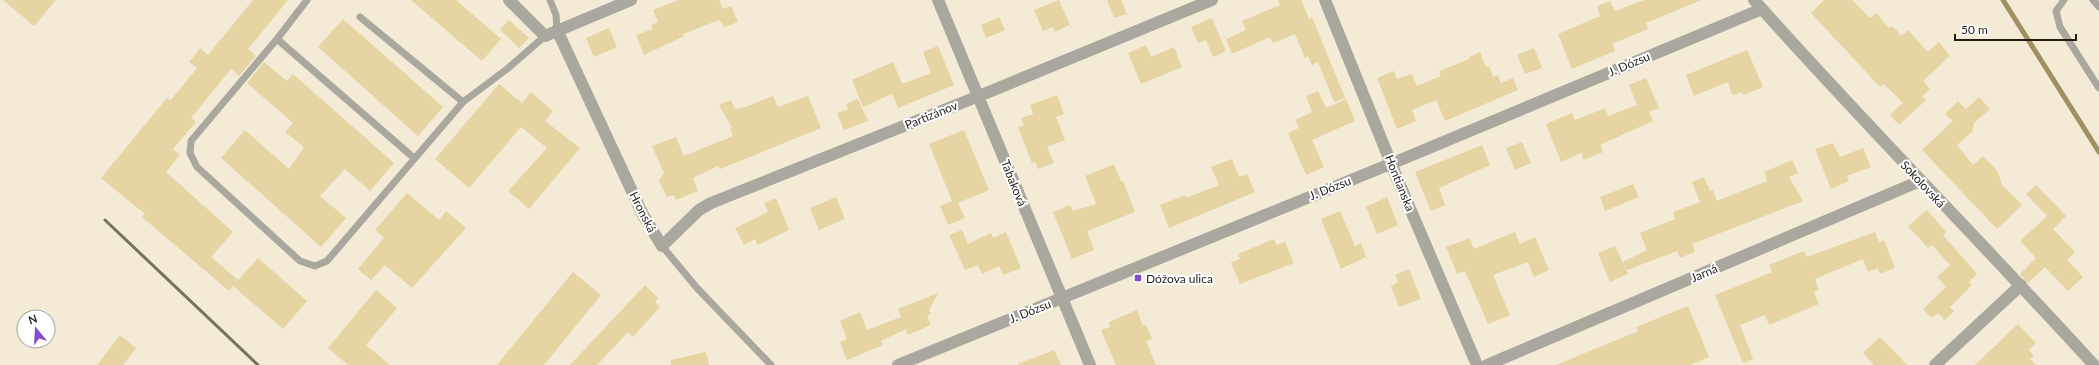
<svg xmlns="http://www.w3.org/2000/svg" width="2099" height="365" font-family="Lato,sans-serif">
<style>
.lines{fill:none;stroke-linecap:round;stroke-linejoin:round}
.stream{stroke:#a08f60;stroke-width:5}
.building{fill:#e7d4a3}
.service{stroke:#aaa79e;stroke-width:7}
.minor{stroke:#aaa79e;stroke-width:12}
.rail{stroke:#757063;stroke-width:3}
.poi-dot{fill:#824ec6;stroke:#fff;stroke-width:1.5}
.labels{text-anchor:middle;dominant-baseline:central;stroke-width:4;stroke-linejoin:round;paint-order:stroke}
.street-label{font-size:12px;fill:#211e16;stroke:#fff}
.poi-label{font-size:12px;fill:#211e16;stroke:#fff;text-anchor:start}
</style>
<rect width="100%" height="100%" fill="#f3ebd6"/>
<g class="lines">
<path class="stream" d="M2003 0 2099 152"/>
</g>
<g class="building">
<path d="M3 0H56L34 26Z"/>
<path d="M253 0H288L248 49 256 56 239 76 231 69 191 118 196 122 173 149 180 155 166 172 233 232 211 257 238 280 229 291 142 217 145 214 101 178 167 98 170 101 197 68 189 62 200 48 208 55Z"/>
<path d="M411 0H456L501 39 482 61Z"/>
<path d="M678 0H719L723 9 731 6 738 22 725 27 719 20 683 34 684 36 644 55 636 35 653 29 651 25 658 22 653 10Z"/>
<path d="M1059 0 1070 25 1055 32 1053 27 1043 31 1034 10Z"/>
<path d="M1107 0H1121L1127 14 1114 18Z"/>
<path d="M1278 0H1301L1309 19 1312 17 1345 98 1334 102 1318 62 1312 65 1308 56 1305 58 1295 34 1273 43 1270 37 1232 54 1226 39 1246 30 1242 21 1280 5Z"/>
<path d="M1644 0H1701L1646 23 1648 29 1612 44 1615 51 1572 69 1558 34 1600 16 1597 6 1610 1 1615 11Z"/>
<path d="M1824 0H1852L1870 18 1876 13 1889 28 1892 26 1902 36 1908 30 1928 52 1939 42 1950 56 1923 81 1930 89 1922 96 1926 100 1899 125 1890 115 1903 103 1884 84 1880 87 1811 13Z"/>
<path d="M999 17 1005 30 986 38 981 25Z"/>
<path d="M1212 18 1226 51 1213 57 1206 40 1198 43 1191 27Z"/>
<path d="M343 19 443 107 418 136 318 47Z"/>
<path d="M509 20 529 38 519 48 500 30Z"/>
<path d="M609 28 617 47 594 57 586 38Z"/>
<path d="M1146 45 1151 57 1174 47 1182 67 1141 84 1128 53Z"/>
<path d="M938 46 954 85 898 108 892 94 863 107 852 80 893 62 902 84 931 73 923 52Z"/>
<path d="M1534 48 1542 68 1525 74 1517 55Z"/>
<path d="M1747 50 1763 87 1743 95 1742 92 1732 95 1728 82 1694 96 1686 75Z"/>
<path d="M1480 52 1486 67 1489 66 1493 77 1498 75 1501 83 1513 78 1518 90 1445 121 1436 100 1412 110 1416 121 1397 129 1377 78 1394 71 1397 79 1412 74 1417 86 1441 76 1439 71 1469 59V57Z"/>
<path d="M264 62 287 81 293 74 394 163 370 191 345 169 320 196 346 218 321 247 221 158 245 130 289 169 304 147 285 132 293 123 247 83Z"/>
<path d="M1646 78 1659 108 1649 112 1653 121 1600 145 1603 152 1584 160 1581 153 1561 162 1546 124 1572 113 1575 120 1605 108 1608 116 1637 105 1629 85Z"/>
<path d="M499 84 522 103 531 92 553 111 545 121 580 148 529 209 508 191 547 148 521 127 469 188 435 159Z"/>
<path d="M1318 91 1326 108 1346 99 1355 121 1312 140 1324 167 1306 175 1288 133 1299 128 1295 120 1312 112 1306 96Z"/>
<path d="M1057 95 1064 114 1056 117 1065 140 1047 147 1054 163 1038 169 1035 162 1032 163 1018 127 1024 125 1021 118 1033 114 1030 105Z"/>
<path d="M773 96 778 107 808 96 821 128 720 169 718 166 693 178 698 191 676 200 674 195 667 197 659 181 664 173 652 146 676 137 684 156 733 136 730 128H732L719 105 731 100 735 109 745 107Z"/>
<path d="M1979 97 1990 109 1974 123 1972 132 1957 145 1973 165 1983 156 1998 172 2002 185 2022 205 1997 229 1922 150 1953 121 1945 114 1958 101 1966 109Z"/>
<path d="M858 99 868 121 844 130 837 113 848 109 846 104Z"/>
<path d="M964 130 989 190 958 203 965 218 948 225 940 206 952 201 929 144Z"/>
<path d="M1522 142 1531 163 1515 170 1506 148Z"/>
<path d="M1833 143 1840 157 1863 148 1871 167 1847 176 1849 181 1831 189 1815 149Z"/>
<path d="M1482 145 1490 165 1439 188 1445 205 1431 211 1415 172Z"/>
<path d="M1232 159 1239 177 1247 174 1255 192 1169 228 1160 205 1185 195 1186 198 1219 185 1211 167Z"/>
<path d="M1792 160 1798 173 1789 177 1803 201 1692 244 1695 252 1680 258 1677 251 1627 270 1623 262 1647 250 1640 233 1675 219 1673 212 1700 202 1692 182 1704 177 1710 191 1713 190 1717 201 1767 181 1764 172Z"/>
<path d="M1114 164 1121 181H1123L1135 212 1087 231 1094 250 1072 259 1053 212 1070 205 1073 211 1096 204 1085 176Z"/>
<path d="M1633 184 1639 197 1605 211 1600 197Z"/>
<path d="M2036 185 2066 216 2053 229 2075 252 2067 260 2083 277 2068 291 2045 267 2028 283 2020 274 2036 258 2020 241 2047 216 2026 194Z"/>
<path d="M407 193 439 220 446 211 466 228 412 288 385 265 371 280 358 269 384 238 375 230Z"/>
<path d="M836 197 845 219 819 230 810 208Z"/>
<path d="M1387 197 1398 225 1377 234 1366 207Z"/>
<path d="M776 198 789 230 758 245 755 239 744 245 735 228 768 212 764 203Z"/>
<path d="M1927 210 1946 232 1943 235 1977 274 1969 282 1972 285 1950 307 1954 311 1945 320 1938 313 1932 318 1923 309 1946 287 1937 277 1950 265 1932 245 1928 248 1908 226Z"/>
<path d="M1340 211 1355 246 1361 243 1366 257 1341 269 1321 219Z"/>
<path d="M962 230 968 244 991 233 993 238 1006 232 1021 268 1003 275 999 266 982 274 978 265 965 270 949 235Z"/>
<path d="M1515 232 1520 244 1535 237 1549 270 1534 277 1528 262 1493 275 1510 315 1488 324 1465 271 1457 274 1446 247 1470 238 1474 249Z"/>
<path d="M1875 232 1879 242 1884 240 1895 268 1880 274 1878 268 1868 272 1863 259 1815 279 1819 290 1814 292 1819 304 1769 325 1765 315 1740 325 1753 359 1743 363 1715 295 1772 272 1769 265 1804 251 1807 257Z"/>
<path d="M1274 239 1277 245 1285 242 1294 263 1240 284 1231 262 1240 259 1238 254Z"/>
<path d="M1615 246 1628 274 1610 282 1598 253Z"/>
<path d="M258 258 307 301 283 329 233 286Z"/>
<path d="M1409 269 1421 299 1399 307 1391 286 1398 282 1395 275Z"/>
<path d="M573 272 601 295 544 365H497Z"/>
<path d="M645 285 658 298 655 302 660 307 633 337 628 332 597 365H570Z"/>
<path d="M376 290 397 308 366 345 390 365H348L328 348Z"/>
<path d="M938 293 929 310 931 314 927 316 931 325 908 335 906 329 881 341 883 345 847 360 840 342 847 339 840 321 860 312 867 330 901 317 898 309Z"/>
<path d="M1688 306 1709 357 1690 365H1556L1638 331 1636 327Z"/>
<path d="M1137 310 1143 326 1146 325 1152 339 1146 341 1156 365H1116L1101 330 1110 327 1109 322Z"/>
<path d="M2018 324 2036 343 2029 350 2034 356 2030 359 2036 365H1975Z"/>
<path d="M120 335 136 348 123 365H97Z"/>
<path d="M1880 337 1907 365H1874L1863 353Z"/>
<path d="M1054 350 1061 365H1018V364Z"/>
<path d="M706 352 709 365H671V360Z"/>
</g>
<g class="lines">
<g class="service">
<path d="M307 0 277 39 191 141 190 153 197 167 300 261 315 266 327 261 463 102 507 69 545 36"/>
<path d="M550 0 556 15 557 30"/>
<path d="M2064 0 2056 11 2060 27 2099 88"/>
<path d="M2093 0 2099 7"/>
<path d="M360 17 463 102"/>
<path d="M277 39 414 158"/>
<path d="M662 246 697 288 771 365"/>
</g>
<g class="minor">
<path d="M509 0 545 36 631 0"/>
<path d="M938 0 1090 365"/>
<path d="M1325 0 1397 178 1477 365"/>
<path d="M1754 0C1864 124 1982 242 2094 365"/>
<path d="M557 30 643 215 662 246 699 210 711 203 979 96 1212 0"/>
<path d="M898 365 1405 158 1762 9"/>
<path d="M1487 365 1920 181"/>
<path d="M1935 365 2021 285"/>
</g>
<path class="rail" d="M105 220 258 365"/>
</g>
<rect class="poi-dot" x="1134" y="274" width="8" height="8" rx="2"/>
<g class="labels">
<g class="street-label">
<text transform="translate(1629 64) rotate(-23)">J. Dózsu</text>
<text transform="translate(931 115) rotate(-22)">Partizánov</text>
<text transform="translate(1014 183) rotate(68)">Tabaková</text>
<text transform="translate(1400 183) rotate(68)">Hontianska</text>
<text transform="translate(1923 184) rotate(47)">Sokolovská</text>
<text transform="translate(1330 188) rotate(-22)">J. Dózsu</text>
<text transform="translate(643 212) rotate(63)">Hronská</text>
<text transform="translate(1704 273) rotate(-23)">Jarná</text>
<text transform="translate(1030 311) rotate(-22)">J. Dózsu</text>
</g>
<g class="poi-label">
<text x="1146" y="278">Dóžova ulica</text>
</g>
</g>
<g transform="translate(36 329) rotate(342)"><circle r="19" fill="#ffffff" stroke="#a6a5a2"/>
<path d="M0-3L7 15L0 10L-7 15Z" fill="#824ec6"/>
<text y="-6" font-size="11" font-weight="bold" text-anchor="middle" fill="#211e16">N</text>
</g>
<path d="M1955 34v6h121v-6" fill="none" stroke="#211e16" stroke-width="2"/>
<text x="1961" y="34" font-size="12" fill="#211e16" stroke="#ffffff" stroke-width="3" paint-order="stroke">50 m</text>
</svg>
